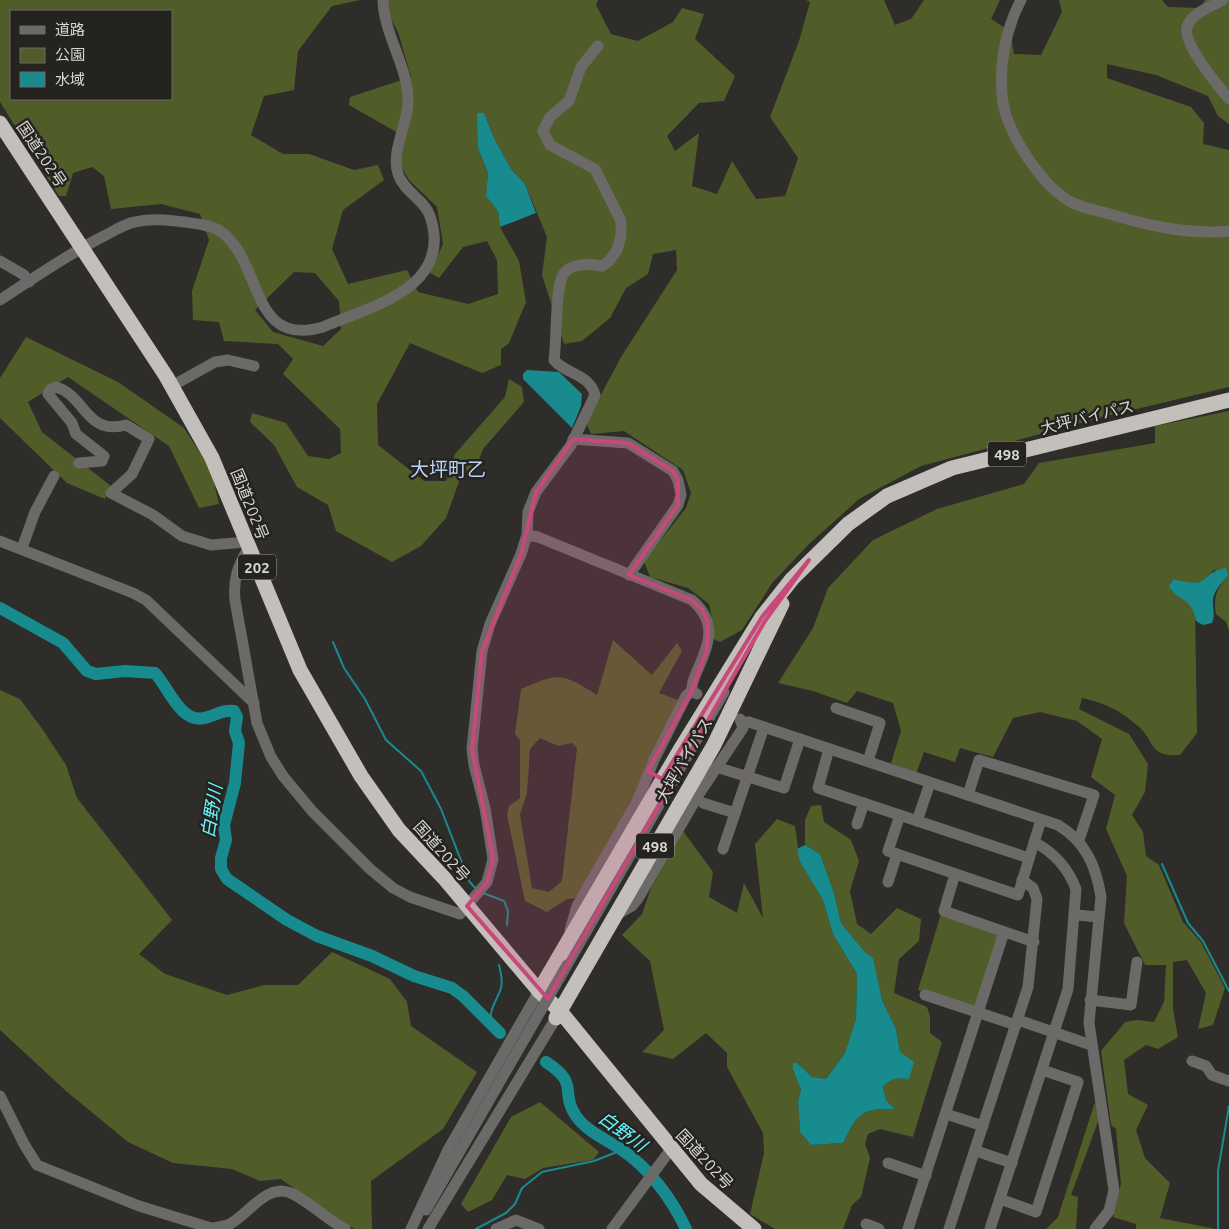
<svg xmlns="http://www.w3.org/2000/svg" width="1229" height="1229" font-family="Ubuntu,'Noto Sans JP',sans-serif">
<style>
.green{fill:#515d28;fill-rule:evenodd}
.water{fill:#188b8f}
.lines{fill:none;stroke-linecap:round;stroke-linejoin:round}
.stream{stroke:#188b8f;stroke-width:2}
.river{stroke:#188b8f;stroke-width:12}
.minor{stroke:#6c6a69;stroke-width:11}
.highway{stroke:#c3bfbb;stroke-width:15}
.minor-bridge{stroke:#6c6a69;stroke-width:11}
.marked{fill:#c74879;fill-opacity:0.2;stroke:#c74879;stroke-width:4;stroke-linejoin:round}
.labels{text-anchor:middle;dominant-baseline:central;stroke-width:5;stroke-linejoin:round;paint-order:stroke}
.shield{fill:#252320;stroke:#a2a09e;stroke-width:1}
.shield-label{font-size:15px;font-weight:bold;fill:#d7d6d4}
.street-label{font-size:16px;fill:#d7d6d4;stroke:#252320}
.water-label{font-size:18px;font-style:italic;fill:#66f8fd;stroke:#252320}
.quarter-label{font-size:19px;fill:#bad3f9;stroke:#252320}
</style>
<rect width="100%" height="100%" fill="#2e2d2a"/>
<g class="green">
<path d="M0 0H360L332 6 298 51 294 90 264 96 251 135 283 154H309L354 170 378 165 384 180 343 210 332 249 348 284 407 270 418 292 468 304 498 294 497 260 487 241 463 247 439 278 430 273 443 244 437 207 409 180 394 154 398 133 349 105 350 97 411 77 398 32 383 5V0H598L596 5 611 34 638 41 673 22 682 8 704 14 695 39 735 76 724 101 699 103 667 136 675 151 699 133 692 186 717 194 732 161 756 199 785 196 798 158 770 117 799 41 810 2 806 0H884L895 25 911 19 924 0H1000L991 19 1010 31 1014 54 1041 55 1062 12 1059 0H1162L1168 7 1200 8 1205 0H1229V124L1218 116 1208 96 1156 75 1107 64V78L1191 107 1204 123 1203 144 1229 150V387L1103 417 921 466 859 499 809 544 773 582 742 630 720 642 714 639V628L709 604 688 588 650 577 644 561 686 508 691 493 683 470 624 431 591 434 586 423 621 357 677 270 676 250 653 254 648 274 626 288 610 318 582 341 564 344 542 275 547 237 525 184 511 169 494 138 484 113 478 148 488 173 486 196 498 211 500 227 519 261 526 302 509 343 501 349V365L482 373 410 343 377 404 378 445 424 481H446L455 454 505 397 509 379 522 387 524 402 483 449 477 465 462 473 446 518 421 546 392 562 336 531 328 505 297 487 274 445 250 422 252 413 286 423 308 456 329 459 341 453 340 429 283 374 293 359 278 344 224 341 219 322 193 320 192 291 209 240 200 214 161 204 111 209 104 176 92 167 73 173 66 196H59L0 102ZM11 11H171V99H11ZM294 272 315 273 339 301 341 329 323 346 273 332 255 310Z"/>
<path d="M26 337 118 382 184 428 211 470 219 504 199 508 169 446 68 377 28 402 42 432 111 486 105 499 67 483 0 418V378Z"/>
<path d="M1229 411V631L1226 622 1216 614C1213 596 1217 589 1228 575L1214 570C1199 586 1195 585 1174 579L1171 591 1183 597 1195 608 1197 733 1180 755C1147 757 1156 741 1138 726 1118 709 1107 704 1082 698L1079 709 1129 734 1148 764 1145 792 1132 815 1143 832 1146 856 1159 865 1183 922 1201 942 1225 988 1213 1025 1198 1029 1206 993 1187 960 1173 962V1009L1178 1037 1158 1049 1146 1045 1124 1060 1128 1094 1148 1105 1136 1130 1145 1158 1170 1183 1160 1218 1216 1229H1136V1224L1113 1217 1121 1184 1116 1129 1111 1125 1101 1051 1125 1022 1137 1020 1154 1022 1164 1002 1166 965H1145L1124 923 1127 876 1106 829 1115 795 1091 777 1102 739 1077 721 1040 712 1013 718 993 757 960 748 955 762 924 752 916 774 891 763 901 731 893 703 857 691 847 703 813 691 778 683 813 628 828 588 873 540 937 509 1024 484 1039 463 1155 443V426Z"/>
<path d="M613 640 652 675 677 643 682 651 659 693 678 700 633 803 576 898 567 899 547 912 525 901 507 815 509 806 520 798V740L515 734 521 689C559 672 562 673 597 695ZM540 738 558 746 572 743 577 748 562 881 549 892 532 888 520 815 527 793 530 749Z"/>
<path d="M0 690 20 699 43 730 66 765 77 798 172 920 139 954 165 974 227 995 264 985H298L332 952 390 979 407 1002 411 1026 477 1072 443 1129 371 1181 372 1229H355L340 1222 281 1179 260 1181 232 1169 173 1163 128 1142 66 1091 0 1030Z"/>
<path d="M821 805 824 822 851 840 859 861 850 891 857 924 871 934 897 908 921 919 919 941 899 959 894 993 927 1007 930 1016V1033L942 1042 913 1137 880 1129 868 1134 865 1144 870 1158 861 1197 852 1205 843 1229H775L750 1214 764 1153 763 1133 727 1067V1053L706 1033 673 1059 642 1052 664 1030 650 961 622 935 642 914 651 888 683 831 713 872 709 897 737 913 744 883 763 918 755 844 777 819 795 826 800 862 823 900 833 934 857 974 856 1019 845 1053 826 1079 812 1077 797 1063 793 1070 801 1090 798 1101 800 1132 811 1145 843 1143C858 1114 860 1108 895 1109L886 1100 883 1087C891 1078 897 1078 909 1079L900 1052 896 1029 882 1000 872 958 864 951 841 923 834 893 820 854 805 845V820L811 806Z"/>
<path d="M941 914 1001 934 977 1009 918 990Z"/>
<path d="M540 1102 599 1152 593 1160 543 1168 525 1179 507 1175 492 1200 468 1212 461 1204 511 1117Z"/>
<path d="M1095 1102 1099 1119 1071 1195 1078 1197 1076 1229H1046L1058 1217Z"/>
</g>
<g class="water">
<path d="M477 113H484L494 138 511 169 525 184 536 213 500 227 498 211 486 196 488 173 478 148Z"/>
<path d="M527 370 559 372 582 394 581 406 572 428 523 379V374Z"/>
<path d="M1226 568 1228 575C1223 582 1214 590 1213 599 1212 608 1216 614 1212 623L1203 625 1196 621C1192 595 1176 602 1169 586L1174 579C1212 590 1198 573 1226 568Z"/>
<path d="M805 845 820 854 834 893 841 923 864 951 873 958 882 1000 896 1029 900 1052 914 1062 909 1079C897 1078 891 1078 883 1087L886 1100 895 1109C861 1108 858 1113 843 1143L811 1145 800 1132 798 1101 801 1090 793 1070V1063H797L812 1077 826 1079 845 1053 856 1019 857 974 833 934 823 900 800 862 797 849Z"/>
</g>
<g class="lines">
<g class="stream">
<path d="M333 642 344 668 365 699 386 740 421 771 429 786 441 809 469 881 476 889"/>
<path d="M1162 864 1188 923 1203 941 1229 991"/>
<path d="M483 893 504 901 508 911 507 925"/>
<path d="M491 1022C489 1008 497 1001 501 988 503 980 501 973 499 965"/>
<path d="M476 1229 506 1213 515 1204 522 1188 542 1172 594 1161 622 1150"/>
<path d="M1218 1229V1171L1229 1106"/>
</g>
<g class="river">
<path d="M0 608 63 643 87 671 96 674 125 671 155 673C168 687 181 724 204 718 214 716 224 709 234 711L237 717 235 731 239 743 235 783 224 825 226 840 221 858V869L227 879 287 920 317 936 372 956 414 976 452 988 463 996 500 1033"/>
<path d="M546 1062C581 1085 559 1091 576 1116 586 1131 607 1140 622 1150 649 1168 672 1199 686 1229"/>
</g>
<g class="minor">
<path d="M1021 0C1005 30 998 69 1003 103 1009 136 1043 188 1073 203 1083 208 1096 210 1106 213 1146 225 1187 235 1229 231"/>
<path d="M1223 0C1212 6 1191 13 1187 27 1182 43 1218 86 1229 99"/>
<path d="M0 261 24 275 29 282"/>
<path d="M0 300C34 278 68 254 104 236 114 231 124 224 135 222 151 218 168 220 184 222 197 224 214 225 224 234 263 267 251 348 323 327 373 306 454 287 430 216 425 200 404 192 398 174 391 151 407 126 408 103 409 67 384 36 383 0"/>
<path d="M172 386 215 362 228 360 254 366"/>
<path d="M573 439 628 443 673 471 678 480 681 495 678 505 629 575"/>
<path d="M79 463 102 461 104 456 76 434 72 423 48 394 50 390 56 387C85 395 86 436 126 425L149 439 132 474 111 493 153 515 182 536 211 545 246 542"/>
<path d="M527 535 538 537 692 600C717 622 710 642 698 669 695 676 691 683 692 691"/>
<path d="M0 541 133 593 146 600 254 703"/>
<path d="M249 547C238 565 233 579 235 600L257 723 271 757 283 776 312 811 370 869 393 888 410 897 460 914 487 882 493 859 485 808 474 765 472 749 482 651 490 624 521 554 527 535 528 512 536 492 571 445 595 395C590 374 565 374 554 360 557 340 555 288 563 275 571 262 589 264 602 266L609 261 617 250 621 236V221L595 169 550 145 543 131 550 117 569 101 581 67 598 46"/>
<path d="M22 548 35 512 54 476"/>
<path d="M836 708 880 723 868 761"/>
<path d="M743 722H749L1058 825C1086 842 1096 866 1101 897L1089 1023 1114 1190 1109 1211 1095 1229"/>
<path d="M829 749 818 788 1029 858"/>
<path d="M716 767 784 788 800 739"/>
<path d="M968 795 979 760 1094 795 1079 840"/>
<path d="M703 803 735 813"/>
<path d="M900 815 888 851 1018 895 1041 820"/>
<path d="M917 821 930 783"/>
<path d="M857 824 864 803"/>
<path d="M723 849 764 727"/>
<path d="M955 874 944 911 1034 942"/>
<path d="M888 882 897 854"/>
<path d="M616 915 632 906 639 897 699 794 743 728 740 719"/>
<path d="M1076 915 1099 917"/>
<path d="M570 930 577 906 637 802 654 760 686 696 692 691 697 694"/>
<path d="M567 965 724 692"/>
<path d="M925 995 1016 1025"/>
<path d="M1090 1000 1131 1005 1137 962"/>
<path d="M1018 1020 1091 1045"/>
<path d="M1192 1061 1206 1066 1212 1075 1229 1081"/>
<path d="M0 1096 24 1144 37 1165 139 1206 211 1228C217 1227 224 1227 230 1224 249 1214 268 1181 293 1194 311 1203 326 1219 345 1229"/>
<path d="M946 1114 983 1126"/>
<path d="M976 1151 1012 1163"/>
<path d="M888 1163 926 1176"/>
<path d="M1000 1199 1036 1212 1078 1082 1042 1070"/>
<path d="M426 1210 525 1038"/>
<path d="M866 1224 879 1229"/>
<path d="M411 1229 448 1150 539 991"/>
<path d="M428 1229 556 1018"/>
<path d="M496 1229 516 1220 539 1229"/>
<path d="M612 1229 671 1149"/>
<path d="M908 1229 1004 932"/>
<path d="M949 1229 1028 987 1037 899 1033 888 1022 880"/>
<path d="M990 1229 1068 989 1076 889C1068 868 1055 853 1034 842"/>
</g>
<g class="highway">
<path d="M0 123 166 376 212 458 300 670 361 776 399 830 444 878 539 991 560 1011 701 1184 754 1229"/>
<path d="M539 991 680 750 762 617 792 579 848 524 887 496 952 468 1229 400"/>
<path d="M556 1018 714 745 782 604"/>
</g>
<path class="minor-bridge" d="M525 1038 567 965"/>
</g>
<path class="marked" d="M573 439 628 443 673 471 678 480V505L629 575 692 600 702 609 708 623 707 650 692 691 648 771 662 779 762 617 809 560 765 621 548 999 467 906 487 882 493 859 472 749 482 651 521 554 536 492Z"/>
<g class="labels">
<g class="shield">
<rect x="988" y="441.5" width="38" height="25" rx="4"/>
<rect x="238" y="554.5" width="38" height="25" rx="4"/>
<rect x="636" y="833.5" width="38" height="25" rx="4"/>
</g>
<g class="shield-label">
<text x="1007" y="454">498</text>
<text x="257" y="567">202</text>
<text x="655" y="846">498</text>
</g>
<g class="street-label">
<text transform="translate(42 154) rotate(56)">国道202号</text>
<text transform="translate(1087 417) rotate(-14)">大坪バイパス</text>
<text transform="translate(250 504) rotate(68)">国道202号</text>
<text transform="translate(684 760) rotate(-60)">大坪バイパス</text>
<text transform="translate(442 851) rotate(48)">国道202号</text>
<text transform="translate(705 1159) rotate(47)">国道202号</text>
</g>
<g class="water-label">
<text transform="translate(211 811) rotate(-81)">白野川</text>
<text transform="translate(623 1131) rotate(36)">白野川</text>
</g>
<g class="quarter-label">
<text x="448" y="469">大坪町乙</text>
</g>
</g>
<rect x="10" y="10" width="162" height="90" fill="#252320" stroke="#6c6b68"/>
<rect x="20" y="26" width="25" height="8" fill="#6c6a69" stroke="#6c6b68"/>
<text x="55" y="35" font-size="15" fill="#d7d6d4">道路</text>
<rect x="20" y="48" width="25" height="15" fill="#515d28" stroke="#6c6b68"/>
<text x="55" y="60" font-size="15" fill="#d7d6d4">公園</text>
<rect x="20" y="72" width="25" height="15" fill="#188b8f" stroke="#6c6b68"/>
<text x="55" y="85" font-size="15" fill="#d7d6d4">水域</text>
</svg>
